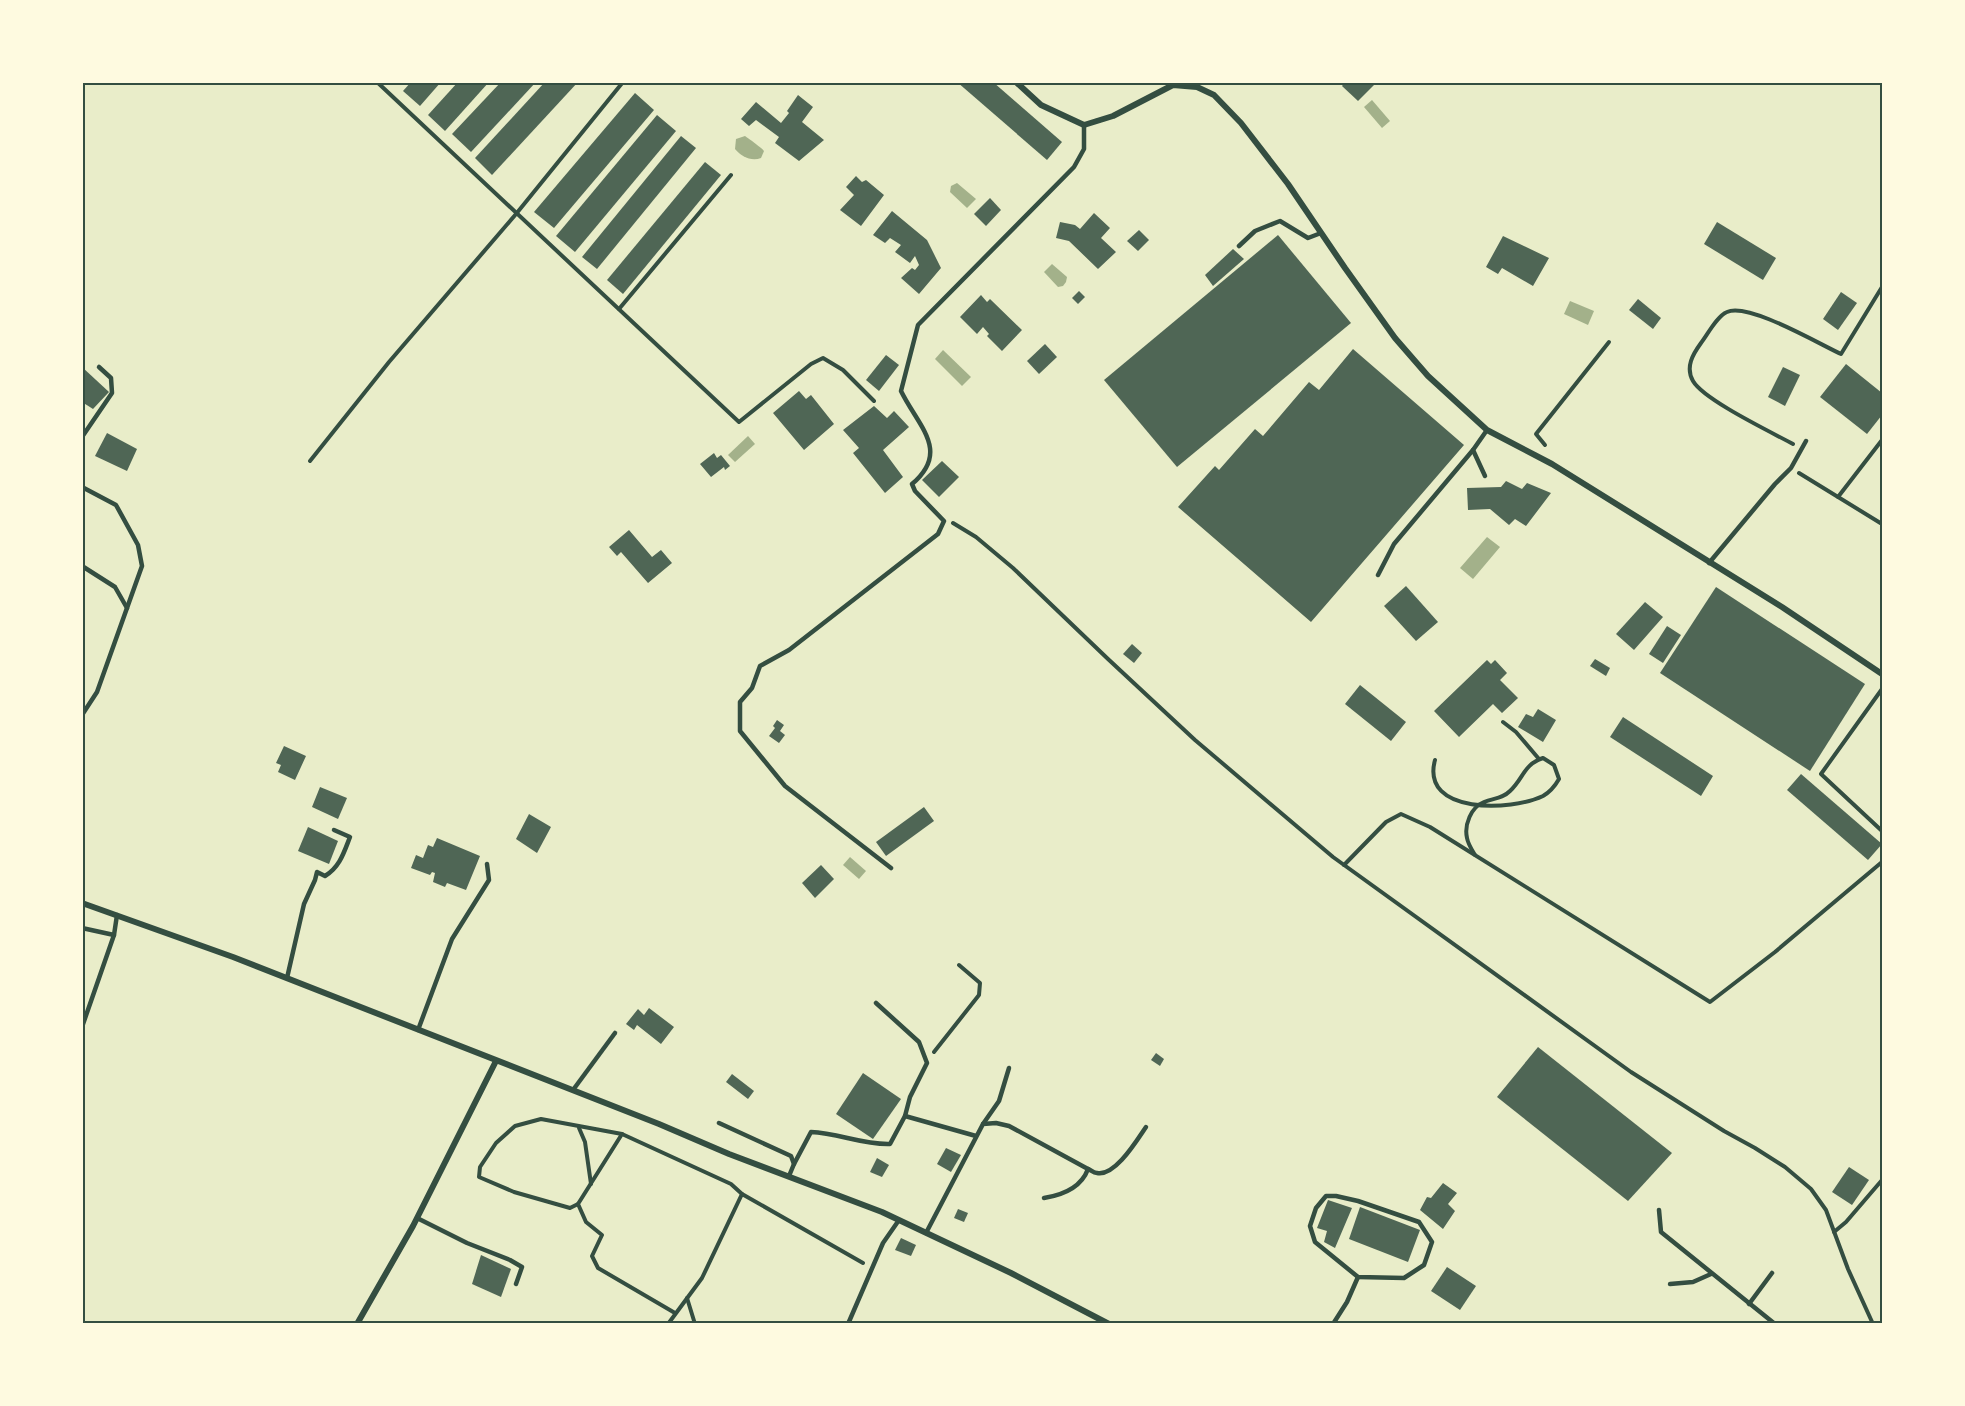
<svg xmlns="http://www.w3.org/2000/svg" width="1965" height="1406" font-family="Cabin,sans-serif">
<style>
.water{fill:#a3b18a}
.building{fill:#4f6655}
.lines{fill:none;stroke-linecap:round;stroke-linejoin:round}
.path{stroke:#344e41;stroke-width:4}
.service{stroke:#344e41;stroke-width:4.5}
.minor{stroke:#344e41;stroke-width:6}
.neatline{fill:none;stroke:#344e41;stroke-width:2}
</style>
<rect width="100%" height="100%" fill="#e9edc9"/>
<g class="water">
<path d="M1372 100 1390 121 1382 128 1364 107Z"/>
<path d="M745 136C748 138 763 149 764 151L761 158C751 162 741 156 735 149L736 139Z"/>
<path d="M957 183 976 199 967 208 950 192 951 186Z"/>
<path d="M1052 264 1067 277 1066 282 1063 286 1058 287 1044 272Z"/>
<path d="M1570 301 1594 311 1588 325 1564 314Z"/>
<path d="M943 350 971 377 962 386 935 359Z"/>
<path d="M748 436 755 444 735 462 728 455Z"/>
<path d="M1487 537 1500 547 1473 579 1460 568Z"/>
<path d="M850 857 866 871 859 879 843 865Z"/>
</g>
<g class="building">
<path d="M411 82H441L420 106 403 91Z"/>
<path d="M458 82H489L445 131 428 115Z"/>
<path d="M501 82H536L471 152 452 134Z"/>
<path d="M545 82H578L492 175 475 158Z"/>
<path d="M957 82H993L1062 142 1047 160Z"/>
<path d="M1345 82H1371L1374 85 1358 101 1342 86Z"/>
<path d="M635 93 654 110 554 228 534 212Z"/>
<path d="M798 95 813 107 802 122 824 140 799 161 775 143 779 137 756 120 749 126 741 119 756 102 781 123 789 113 787 111Z"/>
<path d="M657 115 676 131 575 252 556 236Z"/>
<path d="M681 136 696 148 597 269 582 257Z"/>
<path d="M705 162 721 175 623 294 607 280Z"/>
<path d="M856 176 862 182 866 180 884 195 861 226 840 210 854 195 846 187Z"/>
<path d="M990 198 1001 210 986 226 974 214Z"/>
<path d="M892 211 927 240 941 268 919 294 901 278 912 268 915 270 919 265 915 256 910 263 895 252 901 245 890 238 885 243 873 235Z"/>
<path d="M1094 213 1110 228 1101 238 1116 252 1098 269 1069 241 1056 238 1060 222 1075 225 1080 229Z"/>
<path d="M1717 222 1776 258 1763 280 1704 244Z"/>
<path d="M1139 230 1149 240 1138 251 1127 241Z"/>
<path d="M1278 235 1351 323 1177 467 1104 380Z"/>
<path d="M1503 236 1549 258 1533 286 1502 268 1498 274 1486 267Z"/>
<path d="M1233 249 1244 259 1213 286 1205 275Z"/>
<path d="M1079 291 1085 297 1078 304 1072 298Z"/>
<path d="M1841 292 1857 303 1838 330 1823 319Z"/>
<path d="M981 295 987 302 990 299 1022 330 1002 351 987 336 989 334 983 327 977 334 960 317Z"/>
<path d="M1638 299 1661 318 1653 329 1629 310Z"/>
<path d="M1045 344 1057 357 1039 374 1027 361Z"/>
<path d="M1353 349 1464 445 1311 622 1178 507 1215 466 1219 470 1255 429 1263 436 1309 382 1319 390Z"/>
<path d="M886 355 899 365 879 391 866 380Z"/>
<path d="M1846 364 1882 393V415L1867 434 1820 397Z"/>
<path d="M82 367 109 392 93 409 82 402Z"/>
<path d="M1783 367 1800 375 1785 406 1768 397Z"/>
<path d="M799 391 806 399 811 395 834 424 804 450 773 413Z"/>
<path d="M874 406 887 418 894 411 909 427 883 450 903 477 885 493 853 453 859 448 843 430Z"/>
<path d="M107 433 137 449 127 471 95 456Z"/>
<path d="M714 453 717 458 721 455 730 466 725 470 724 467 711 477 700 464Z"/>
<path d="M942 461 959 477 939 497 922 480Z"/>
<path d="M1506 481 1522 489 1527 483 1551 493 1526 526 1515 519 1509 525 1490 509 1468 510 1467 488 1501 487Z"/>
<path d="M629 530 652 557 661 550 672 563 648 583 621 552 617 556 609 547Z"/>
<path d="M1406 586 1438 622 1416 641 1384 606Z"/>
<path d="M1716 587 1865 684 1810 771 1660 673Z"/>
<path d="M1645 602 1663 617 1634 650 1616 634Z"/>
<path d="M1667 626 1681 635 1663 663 1649 654Z"/>
<path d="M1132 644 1142 653 1134 663 1123 654Z"/>
<path d="M1595 659 1610 668 1606 676 1590 666Z"/>
<path d="M1487 660 1491 664 1495 660 1507 673 1500 680 1518 698 1502 713 1493 704 1459 737 1434 711Z"/>
<path d="M1360 685 1406 722 1391 741 1345 704Z"/>
<path d="M1538 709 1556 720 1543 742 1518 727 1526 714 1533 717Z"/>
<path d="M1623 717 1713 776 1701 796 1610 737Z"/>
<path d="M777 720 784 725 780 731 785 735 779 743 769 736 775 728 773 726Z"/>
<path d="M284 746 306 756 295 780 278 772 281 765 276 763Z"/>
<path d="M1801 774 1882 844 1868 860 1787 790Z"/>
<path d="M320 787 347 798 338 819 312 807Z"/>
<path d="M924 807 934 821 886 856 876 842Z"/>
<path d="M529 814 551 827 537 853 516 839Z"/>
<path d="M308 827 338 841 329 864 298 851Z"/>
<path d="M437 838 480 856 466 890 447 883 445 887 433 882 435 873 432 872 430 875 411 868 416 855 423 858 428 845 433 847Z"/>
<path d="M821 865 834 879 815 898 802 883Z"/>
<path d="M649 1008 674 1027 661 1044 637 1025 634 1030 626 1024 638 1009 644 1015Z"/>
<path d="M1538 1047 1672 1153 1628 1201 1497 1097Z"/>
<path d="M1156 1053 1164 1059 1160 1066 1151 1060Z"/>
<path d="M863 1073 901 1099 873 1139 836 1114Z"/>
<path d="M732 1074 754 1091 748 1099 726 1082Z"/>
<path d="M946 1148 961 1155 951 1172 937 1164Z"/>
<path d="M877 1158 889 1165 882 1177 870 1172Z"/>
<path d="M1849 1167 1869 1180 1852 1205 1832 1192Z"/>
<path d="M1443 1183 1457 1193 1448 1204 1455 1211 1443 1229 1420 1210 1427 1197 1431 1198Z"/>
<path d="M1328 1200 1352 1208 1335 1248 1324 1242 1327 1231 1317 1228Z"/>
<path d="M1360 1207 1420 1230 1408 1262 1349 1239Z"/>
<path d="M958 1209 968 1213 964 1222 954 1218Z"/>
<path d="M901 1238 916 1245 911 1256 895 1250Z"/>
<path d="M481 1255 511 1269 501 1297 472 1284Z"/>
<path d="M1447 1267 1476 1286 1460 1310 1431 1291Z"/>
</g>
<g class="lines">
<g class="path">
<path d="M377 82 739 422 811 364 823 358 843 370 874 401"/>
<path d="M619 309 731 175"/>
<path d="M1793 444C1771 432 1704 400 1693 381 1685 367 1693 354 1701 343 1708 334 1717 316 1727 312 1748 302 1819 344 1841 354L1882 287"/>
<path d="M1545 445 1536 434 1609 342"/>
<path d="M310 461 389 362 516 214 623 82"/>
<path d="M1799 473 1882 524"/>
<path d="M1838 497 1882 440"/>
<path d="M953 523 976 537 1013 568 1108 659 1195 740 1333 857 1631 1072 1724 1131 1755 1148 1785 1167 1811 1189 1826 1210 1848 1269 1873 1324"/>
<path d="M1882 689 1821 774 1882 831"/>
<path d="M1503 722 1516 732 1539 759"/>
<path d="M1435 760C1420 815 1512 811 1543 796 1550 792 1555 786 1559 779L1554 765 1543 758C1523 765 1524 778 1510 791 1502 799 1494 798 1484 802 1471 807 1464 825 1467 838 1468 844 1472 850 1475 855"/>
<path d="M1344 865 1386 822 1401 814 1430 827 1710 1002 1775 952 1882 862"/>
<path d="M934 1052 979 995 980 983 959 965"/>
<path d="M579 1128 585 1142 591 1184"/>
<path d="M578 1204 570 1208 514 1192 479 1177 480 1167 496 1143 515 1126 541 1119 622 1134"/>
<path d="M1834 1232 1846 1222 1882 1180"/>
<path d="M687 1298 695 1324"/>
<path d="M675 1313 598 1268 592 1256 602 1235 586 1222 578 1204 622 1134 731 1184 742 1194"/>
<path d="M668 1324 702 1278 742 1194 863 1263"/>
</g>
<g class="service">
<path d="M1239 246 1255 231 1280 221 1308 238 1321 233"/>
<path d="M82 437 112 393 111 378 99 367"/>
<path d="M1485 476 1473 450 1487 430"/>
<path d="M82 487 116 505 138 545 142 566 97 692 82 715"/>
<path d="M1709 563 1775 484 1791 468 1806 441"/>
<path d="M82 566 115 587 127 608"/>
<path d="M1378 575 1394 544 1473 450"/>
<path d="M891 868 785 786 740 731V702L752 688 760 666 789 650 938 534 944 521 915 491 912 484C951 451 918 426 901 391L918 325 1074 167 1084 149V125"/>
<path d="M82 928 114 935"/>
<path d="M287 978 304 904 315 880 317 872 325 876C340 867 344 852 350 837L334 830"/>
<path d="M82 1027 114 935 117 915"/>
<path d="M418 1030 452 939 489 880 487 864"/>
<path d="M573 1090 615 1033"/>
<path d="M905 1116 976 1136"/>
<path d="M719 1123 791 1156 794 1164 789 1176"/>
<path d="M983 1124 999 1101 1009 1068"/>
<path d="M794 1164 811 1132C838 1133 863 1145 890 1144L905 1116 910 1097 927 1063 919 1042 876 1003"/>
<path d="M1088 1169C1091 1170 1093 1173 1097 1173 1115 1177 1137 1140 1146 1127"/>
<path d="M1326 1196H1336L1358 1201 1419 1222 1432 1242 1424 1265 1404 1278 1358 1277 1315 1242 1310 1226 1316 1208Z"/>
<path d="M1659 1210 1661 1232 1775 1324"/>
<path d="M417 1218 467 1243 510 1260 522 1267 516 1284"/>
<path d="M926 1233 983 1124 996 1123 1009 1126 1088 1169C1081 1188 1063 1195 1044 1198"/>
<path d="M1670 1284 1693 1282 1711 1274"/>
<path d="M1749 1304 1772 1273"/>
<path d="M848 1324 883 1243 899 1220"/>
<path d="M1333 1324 1347 1302 1358 1277"/>
</g>
<g class="minor">
<path d="M1016 82 1041 105 1084 125 1113 116 1173 85 1197 87 1214 95 1241 123 1288 184 1345 268 1395 338 1428 376 1487 430 1552 464 1782 607 1882 674"/>
<path d="M82 903 233 957 659 1124 729 1154 882 1212 1011 1273 1109 1324"/>
<path d="M357 1324 413 1226 496 1061"/>
</g>
</g>
<rect width="1965" height="1406" fill="none" stroke="#fefae0" stroke-width="168"/>
<rect x="84" y="84" width="1797" height="1238" class="neatline"/>
</svg>
